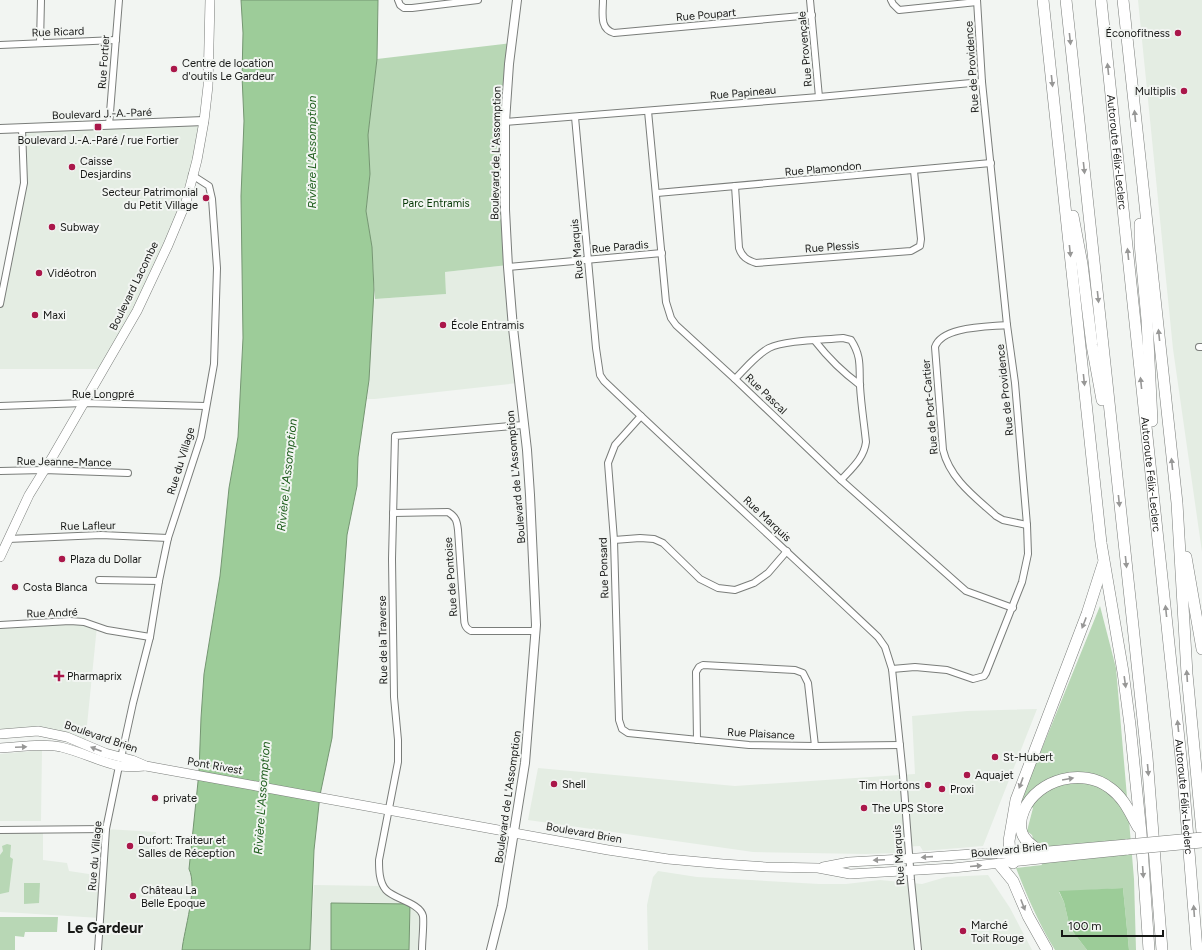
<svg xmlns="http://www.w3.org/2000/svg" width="1202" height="950" font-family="Figtree,sans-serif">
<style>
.built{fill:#e4ede3}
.green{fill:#b8d7b5}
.forest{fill:#9ccc98}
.water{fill:#9dcc99;stroke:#759672}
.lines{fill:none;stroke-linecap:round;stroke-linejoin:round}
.minor-casing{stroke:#7a7d7a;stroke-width:8}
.tertiary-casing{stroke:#7a7d7a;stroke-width:10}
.secondary-casing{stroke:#7a7d7a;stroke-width:10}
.motorway-casing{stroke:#7a7d7a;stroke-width:12}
.minor{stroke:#fff;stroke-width:6}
.tertiary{stroke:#fff;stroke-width:8}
.secondary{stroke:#fff;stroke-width:9}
.motorway{stroke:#fff;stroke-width:11}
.secondary-bridge-casing{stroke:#7a7d7a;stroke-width:10;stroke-linecap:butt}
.secondary-bridge{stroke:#fff;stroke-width:9}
.oneway{fill:#979796}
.poi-dot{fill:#aa174a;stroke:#f2f5f2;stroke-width:1.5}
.labels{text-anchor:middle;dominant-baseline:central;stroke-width:4;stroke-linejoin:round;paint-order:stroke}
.street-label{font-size:11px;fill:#171816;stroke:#f2f5f2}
.poi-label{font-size:11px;fill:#171816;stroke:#f2f5f2;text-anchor:start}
.park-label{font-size:11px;fill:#053805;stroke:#f2f5f2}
.water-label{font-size:12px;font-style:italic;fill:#1e5d1c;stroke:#f2f5f2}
.district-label{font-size:15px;font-weight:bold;fill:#171816;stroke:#f2f5f2}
</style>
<rect width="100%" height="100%" fill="#f2f5f2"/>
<g class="built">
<path d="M1138 0H1202V552L1173 349Z"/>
<path d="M204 121 192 175 137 311 98 369H0V304L24 183 22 129Z"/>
<path d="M508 265 518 383 375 399H367L369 380 373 304 375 299 446 294 445 272Z"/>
<path d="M55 621 97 626 85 745 38 731 0 734V625Z"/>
<path d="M1037 709 983 846 923 851 920 846 902 847 897 853 866 854 753 852 528 820 538 768 735 786 915 774 912 716 967 711Z"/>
<path d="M42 750 41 821H0V754Z"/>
<path d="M106 829 156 832V848L191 853 189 869 192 875 190 904 181 950H98L100 918 20 913 0 912V830L43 831V860L67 863 69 871 102 876Z"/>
<path d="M658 871 697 877 819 884H846L880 880 922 884 946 877 988 875 1010 908 1032 950H648L647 905 653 877Z"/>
<path d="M314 885 380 886 423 915 422 950H310Z"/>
</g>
<g class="green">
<path d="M512 43 509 61 508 265 445 272 446 294 375 299 372 248 366 211 370 174 368 135 377 59Z"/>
<path d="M1100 606 1116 668 1134 879 1136 950H1129L1123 888 1059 892 1064 902 1070 928 1087 950H1055C1039 924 1027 896 1016 868L1042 865 1032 835 1027 831 1033 808 1021 800Z"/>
<path d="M7 844 11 845 10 857 13 859 9 892 0 894V855L3 851 2 846Z"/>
<path d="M24 883H40L39 903 24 904Z"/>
<path d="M0 917H58L57 932H25L24 937 15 936V950H0Z"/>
</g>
<path class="forest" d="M1123 888 1129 950H1087L1070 928 1064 902 1059 891Z"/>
<g class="water">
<path d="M241 0H378L377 59 368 135 370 174 366 211 372 247 374 290 369 380 358 457 357 486 347 535 332 738 320 795 314 850 310 950H182C184 930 198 887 189 869L199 772 201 718 204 674 220 576 229 488 238 437 243 338 241 196 244 121 242 76 243 33Z"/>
<path d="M331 903 410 904 409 950H331Z"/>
</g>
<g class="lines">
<defs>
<g id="minor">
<path d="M398 0 400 5 404 8H412L478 0"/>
<path d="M603 0C603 13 599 29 614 33L812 15"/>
<path d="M810 0 819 97"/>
<path d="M891 0 893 4 899 10 977 2"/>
<path d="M40 43 41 0"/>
<path d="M0 45 116 40"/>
<path d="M648 111 666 302 671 318 676 325 735 379 841 480 958 584 966 591 1013 608"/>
<path d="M575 117 596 348 600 375 604 381C694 467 787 551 878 637L885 647 892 669 903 775 911 880 918 950"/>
<path d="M505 122 819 97 982 82"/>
<path d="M109 125 119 0"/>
<path d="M735 186 739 248C742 257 747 260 756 263L911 251 920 246 921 239 914 171"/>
<path d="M657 193 991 163"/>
<path d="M508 267 662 253"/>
<path d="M0 304 24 183 22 129"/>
<path d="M1007 325C988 327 942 326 935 347L943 450C950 479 975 497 996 516L1003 520 1027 525"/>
<path d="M815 341C829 359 841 371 860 385"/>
<path d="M1199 347H1202"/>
<path d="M735 379C746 368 756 355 769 348 785 340 824 340 843 338L851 340C862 357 859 367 860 386 861 404 864 423 866 442 864 458 852 468 841 480"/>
<path d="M0 406 84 403 206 406"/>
<path d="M641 416 615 445 608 463 614 540 619 720 622 729 628 733 749 745 815 746 900 745"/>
<path d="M0 471 44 470 128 473"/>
<path d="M393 513 448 512C456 517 457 521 458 530L464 617C464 624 465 628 471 631H535"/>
<path d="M8 539 101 535 168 538"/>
<path d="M614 540 640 538 654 539 663 543 700 579 718 588 735 590 754 583 768 573 787 551"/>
<path d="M99 580 159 581"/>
<path d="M0 625 70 621 84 622 107 630 150 637"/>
<path d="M892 669 915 667 947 670 973 679 984 676 986 673 1022 582 1028 554 1027 525 1015 383 1007 325 982 82 977 0"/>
<path d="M697 740 696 672 699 667 703 665 795 670 803 673 808 683 815 746"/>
<path d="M121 758 133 703 150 637 159 581 168 538 201 437 214 364 217 268 212 199 209 186 192 175"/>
<path d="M0 830 106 829"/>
<path d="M98 950 106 829 119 766"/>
<path d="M422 950C422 940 424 925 423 916 420 903 394 899 386 890 379 882 379 869 379 860L398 762V740L394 697 392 559 395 436 523 425"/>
</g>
<g id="tertiary">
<path d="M0 129 204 121"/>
<path d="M491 950 502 906 525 763 536 625 530 495 527 450 513 328 508 267 505 210V122L509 64 517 0"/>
</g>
<g id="secondary">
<path d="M0 557 29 495 53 456 137 311 168 245 186 202 197 160 204 121 208 86 210 0"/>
<path d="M0 734 38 731 67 737 105 753 132 760 146 766 608 850 668 859 723 864 766 867 818 868 850 874 953 868 1128 850"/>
<path d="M0 748C20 747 42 743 61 747 82 752 100 762 120 766 128 767 136 767 145 766"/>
<path d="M823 867 849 862 903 859 972 854 1026 853 1127 844"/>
</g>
<g id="motorway">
<path d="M1043 0 1101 543 1123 672 1130 725 1141 833 1149 950"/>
<path d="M1066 0 1147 757 1162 950"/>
<path id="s1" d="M1101 0 1183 777 1197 950"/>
<path d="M1123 0 1177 503 1187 674 1202 832"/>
<path d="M1073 216 1082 264 1092 345 1102 400"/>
<path d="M1140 224V243L1147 320 1152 421"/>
<path d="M1186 557 1202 649"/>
<path d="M1041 852C1034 847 1025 842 1022 833 1019 825 1021 817 1024 810 1038 779 1083 767 1110 788 1124 798 1130 813 1138 827"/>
<path d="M1013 863 1010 853 1009 841 1016 800 1087 614 1103 564"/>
<path d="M999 864 1013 881 1028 916 1047 950"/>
</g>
</defs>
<use href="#minor" class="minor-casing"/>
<use href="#tertiary" class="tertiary-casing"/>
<use href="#secondary" class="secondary-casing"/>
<use href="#motorway" class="motorway-casing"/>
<use href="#minor" class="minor"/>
<use href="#tertiary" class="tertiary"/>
<use href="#secondary" class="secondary"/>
<use href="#motorway" class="motorway"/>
<defs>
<g id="secondary-bridge">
<path d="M1127 844 1202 837"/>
<path d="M1128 850 1202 843"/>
</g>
</defs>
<use href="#secondary-bridge" class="secondary-bridge-casing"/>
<use href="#secondary-bridge" class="secondary-bridge"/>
</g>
<defs><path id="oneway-solid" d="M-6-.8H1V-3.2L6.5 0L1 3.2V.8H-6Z"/></defs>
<g class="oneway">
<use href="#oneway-solid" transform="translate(1070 39) rotate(84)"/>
<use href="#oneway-solid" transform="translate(1108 69) rotate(-96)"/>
<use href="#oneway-solid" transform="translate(1052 81) rotate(84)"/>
<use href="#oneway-solid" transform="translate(1135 116) rotate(-96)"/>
<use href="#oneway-solid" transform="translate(1084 168) rotate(84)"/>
<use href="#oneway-solid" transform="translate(1070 251) rotate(84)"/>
<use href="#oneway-solid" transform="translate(1128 254) rotate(-96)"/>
<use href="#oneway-solid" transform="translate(1098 297) rotate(84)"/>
<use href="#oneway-solid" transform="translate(1159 335) rotate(-96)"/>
<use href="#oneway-solid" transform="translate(1084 380) rotate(84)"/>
<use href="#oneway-solid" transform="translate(1141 383) rotate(-96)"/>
<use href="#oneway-solid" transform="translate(1172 464) rotate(-96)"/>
<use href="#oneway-solid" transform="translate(1119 501) rotate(84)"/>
<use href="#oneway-solid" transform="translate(1126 562) rotate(84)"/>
<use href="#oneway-solid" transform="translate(1166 611) rotate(-96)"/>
<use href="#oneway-solid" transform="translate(1084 623) rotate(111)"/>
<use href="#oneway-solid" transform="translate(1187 676) rotate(-94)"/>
<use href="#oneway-solid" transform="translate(1125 682) rotate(82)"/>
<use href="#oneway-solid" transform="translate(1178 726) rotate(-96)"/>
<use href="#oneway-solid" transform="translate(21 747) rotate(-3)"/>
<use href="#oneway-solid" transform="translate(96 749) rotate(-159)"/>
<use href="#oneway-solid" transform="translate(1148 770) rotate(85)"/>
<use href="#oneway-solid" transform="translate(1068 779) rotate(-10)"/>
<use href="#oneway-solid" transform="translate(1021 783) rotate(110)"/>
<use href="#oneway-solid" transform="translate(927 857) rotate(176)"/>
<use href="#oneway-solid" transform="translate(879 860) rotate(178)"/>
<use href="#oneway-solid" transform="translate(976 866) rotate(-5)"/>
<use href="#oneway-solid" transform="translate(1143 872) rotate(86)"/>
<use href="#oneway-solid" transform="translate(1023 905) rotate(69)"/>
<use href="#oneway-solid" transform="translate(1194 911) rotate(-94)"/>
</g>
<g class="poi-dot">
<circle cx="1178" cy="33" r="4"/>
<circle cx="174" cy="69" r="4"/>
<circle cx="1184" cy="91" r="4"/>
<rect x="94" y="123" width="8" height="8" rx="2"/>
<circle cx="72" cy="167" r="4"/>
<circle cx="206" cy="198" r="4"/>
<circle cx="52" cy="227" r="4"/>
<circle cx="39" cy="273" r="4"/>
<circle cx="35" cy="315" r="4"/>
<circle cx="443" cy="325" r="4"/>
<circle cx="62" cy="559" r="4"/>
<circle cx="15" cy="587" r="4"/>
<path d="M57 670h4v4h4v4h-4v4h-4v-4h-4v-4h4z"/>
<circle cx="995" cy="757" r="4"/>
<circle cx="967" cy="775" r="4"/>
<circle cx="554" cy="784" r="4"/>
<circle cx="928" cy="785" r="4"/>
<circle cx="942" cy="789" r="4"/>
<circle cx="155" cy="798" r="4"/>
<circle cx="864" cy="808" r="4"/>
<circle cx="130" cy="846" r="4"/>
<circle cx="133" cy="896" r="4"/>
<circle cx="963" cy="931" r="4"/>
</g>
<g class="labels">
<g class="street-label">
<text transform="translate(706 15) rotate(-5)">Rue Poupart</text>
<text transform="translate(58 32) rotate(-2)">Rue Ricard</text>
<text transform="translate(805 49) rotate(-95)">Rue Provençale</text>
<text transform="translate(104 62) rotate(-86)">Rue Fortier</text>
<text transform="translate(972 67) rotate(-94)">Rue de Providence</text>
<text transform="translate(743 93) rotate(-5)">Rue Papineau</text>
<text transform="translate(102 114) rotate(-2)">Boulevard J.-A.-Paré</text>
<text transform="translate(496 153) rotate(-89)">Boulevard de L'Assomption</text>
<text stroke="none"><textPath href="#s1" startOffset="153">Autoroute Félix-Leclerc</textPath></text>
<text transform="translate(823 169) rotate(-5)">Rue Plamondon</text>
<text transform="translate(620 247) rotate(-5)">Rue Paradis</text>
<text transform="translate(832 247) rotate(-4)">Rue Plessis</text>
<text transform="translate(577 249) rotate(-95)">Rue Marquis</text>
<text transform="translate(134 286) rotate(-64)">Boulevard Lacombe</text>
<text transform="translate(1005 390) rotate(-96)">Rue de Providence</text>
<text x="103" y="394">Rue Longpré</text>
<text transform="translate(766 394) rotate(44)">Rue Pascal</text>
<text transform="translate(930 407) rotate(-95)">Rue de Port-Cartier</text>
<text transform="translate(181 461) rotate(-73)">Rue du Village</text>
<text transform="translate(64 462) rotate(1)">Rue Jeanne-Mance</text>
<text stroke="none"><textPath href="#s1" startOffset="477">Autoroute Félix-Leclerc</textPath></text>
<text transform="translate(516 477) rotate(-95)">Boulevard de L'Assomption</text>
<text transform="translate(767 519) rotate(43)">Rue Marquis</text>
<text transform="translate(88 526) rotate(-1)">Rue Lafleur</text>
<text transform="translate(604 568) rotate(-92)">Rue Ponsard</text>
<text transform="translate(451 577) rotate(-94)">Rue de Pontoise</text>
<text transform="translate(52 613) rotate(-2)">Rue André</text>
<text transform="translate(383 640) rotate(-91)">Rue de la Traverse</text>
<text transform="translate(761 734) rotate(3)">Rue Plaisance</text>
<text transform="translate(101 737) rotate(19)">Boulevard Brien</text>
<text transform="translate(215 766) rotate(10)">Pont Rivest</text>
<text transform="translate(508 797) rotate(-82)">Boulevard de L'Assomption</text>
<text stroke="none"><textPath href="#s1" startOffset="801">Autoroute Félix-Leclerc</textPath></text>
<text transform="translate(584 833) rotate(10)">Boulevard Brien</text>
<text transform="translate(1009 850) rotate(-6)">Boulevard Brien</text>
<text transform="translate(899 855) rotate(-94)">Rue Marquis</text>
<text transform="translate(95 856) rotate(-85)">Rue du Village</text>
</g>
<g class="poi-label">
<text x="1170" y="33" text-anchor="end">Éconofitness</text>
<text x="182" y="63">Centre de location<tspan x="182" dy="13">d'outils Le Gardeur</tspan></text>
<text x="1176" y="91" text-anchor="end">Multiplis</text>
<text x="98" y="140" text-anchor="middle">Boulevard J.-A.-Paré / rue Fortier</text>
<text x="80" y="161">Caisse<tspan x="80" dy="13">Desjardins</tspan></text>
<text x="198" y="192" text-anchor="end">Secteur Patrimonial<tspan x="198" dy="13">du Petit Village</tspan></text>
<text x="60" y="227">Subway</text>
<text x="47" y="273">Vidéotron</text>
<text x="43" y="315">Maxi</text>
<text x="451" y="325">École Entramis</text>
<text x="70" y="559">Plaza du Dollar</text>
<text x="23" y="587">Costa Blanca</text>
<text x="67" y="676">Pharmaprix</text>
<text x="1003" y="757">St-Hubert</text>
<text x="975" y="775">Aquajet</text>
<text x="562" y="784">Shell</text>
<text x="920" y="785" text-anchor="end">Tim Hortons</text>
<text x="950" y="789">Proxi</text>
<text x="163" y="798">private</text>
<text x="872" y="808">The UPS Store</text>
<text x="138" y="840">Dufort: Traiteur et<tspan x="138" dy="13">Salles de Réception</tspan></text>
<text x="141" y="890">Château La<tspan x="141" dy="13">Belle Epoque</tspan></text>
<text x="971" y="925">Marché<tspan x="971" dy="13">Toit Rouge</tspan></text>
</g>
<g class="park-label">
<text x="436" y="203">Parc Entramis</text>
</g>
<g class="water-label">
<text transform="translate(312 152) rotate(-90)">Rivière L'Assomption</text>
<text transform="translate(287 475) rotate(-84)">Rivière L'Assomption</text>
<text transform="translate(262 798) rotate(-86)">Rivière L'Assomption</text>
</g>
<g class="district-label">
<text x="105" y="928">Le Gardeur</text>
</g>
</g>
<path d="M1062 930v6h101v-6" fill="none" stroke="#171816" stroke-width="2"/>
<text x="1068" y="930" font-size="12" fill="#171816" stroke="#f2f5f2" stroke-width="3" paint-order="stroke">100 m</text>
</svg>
